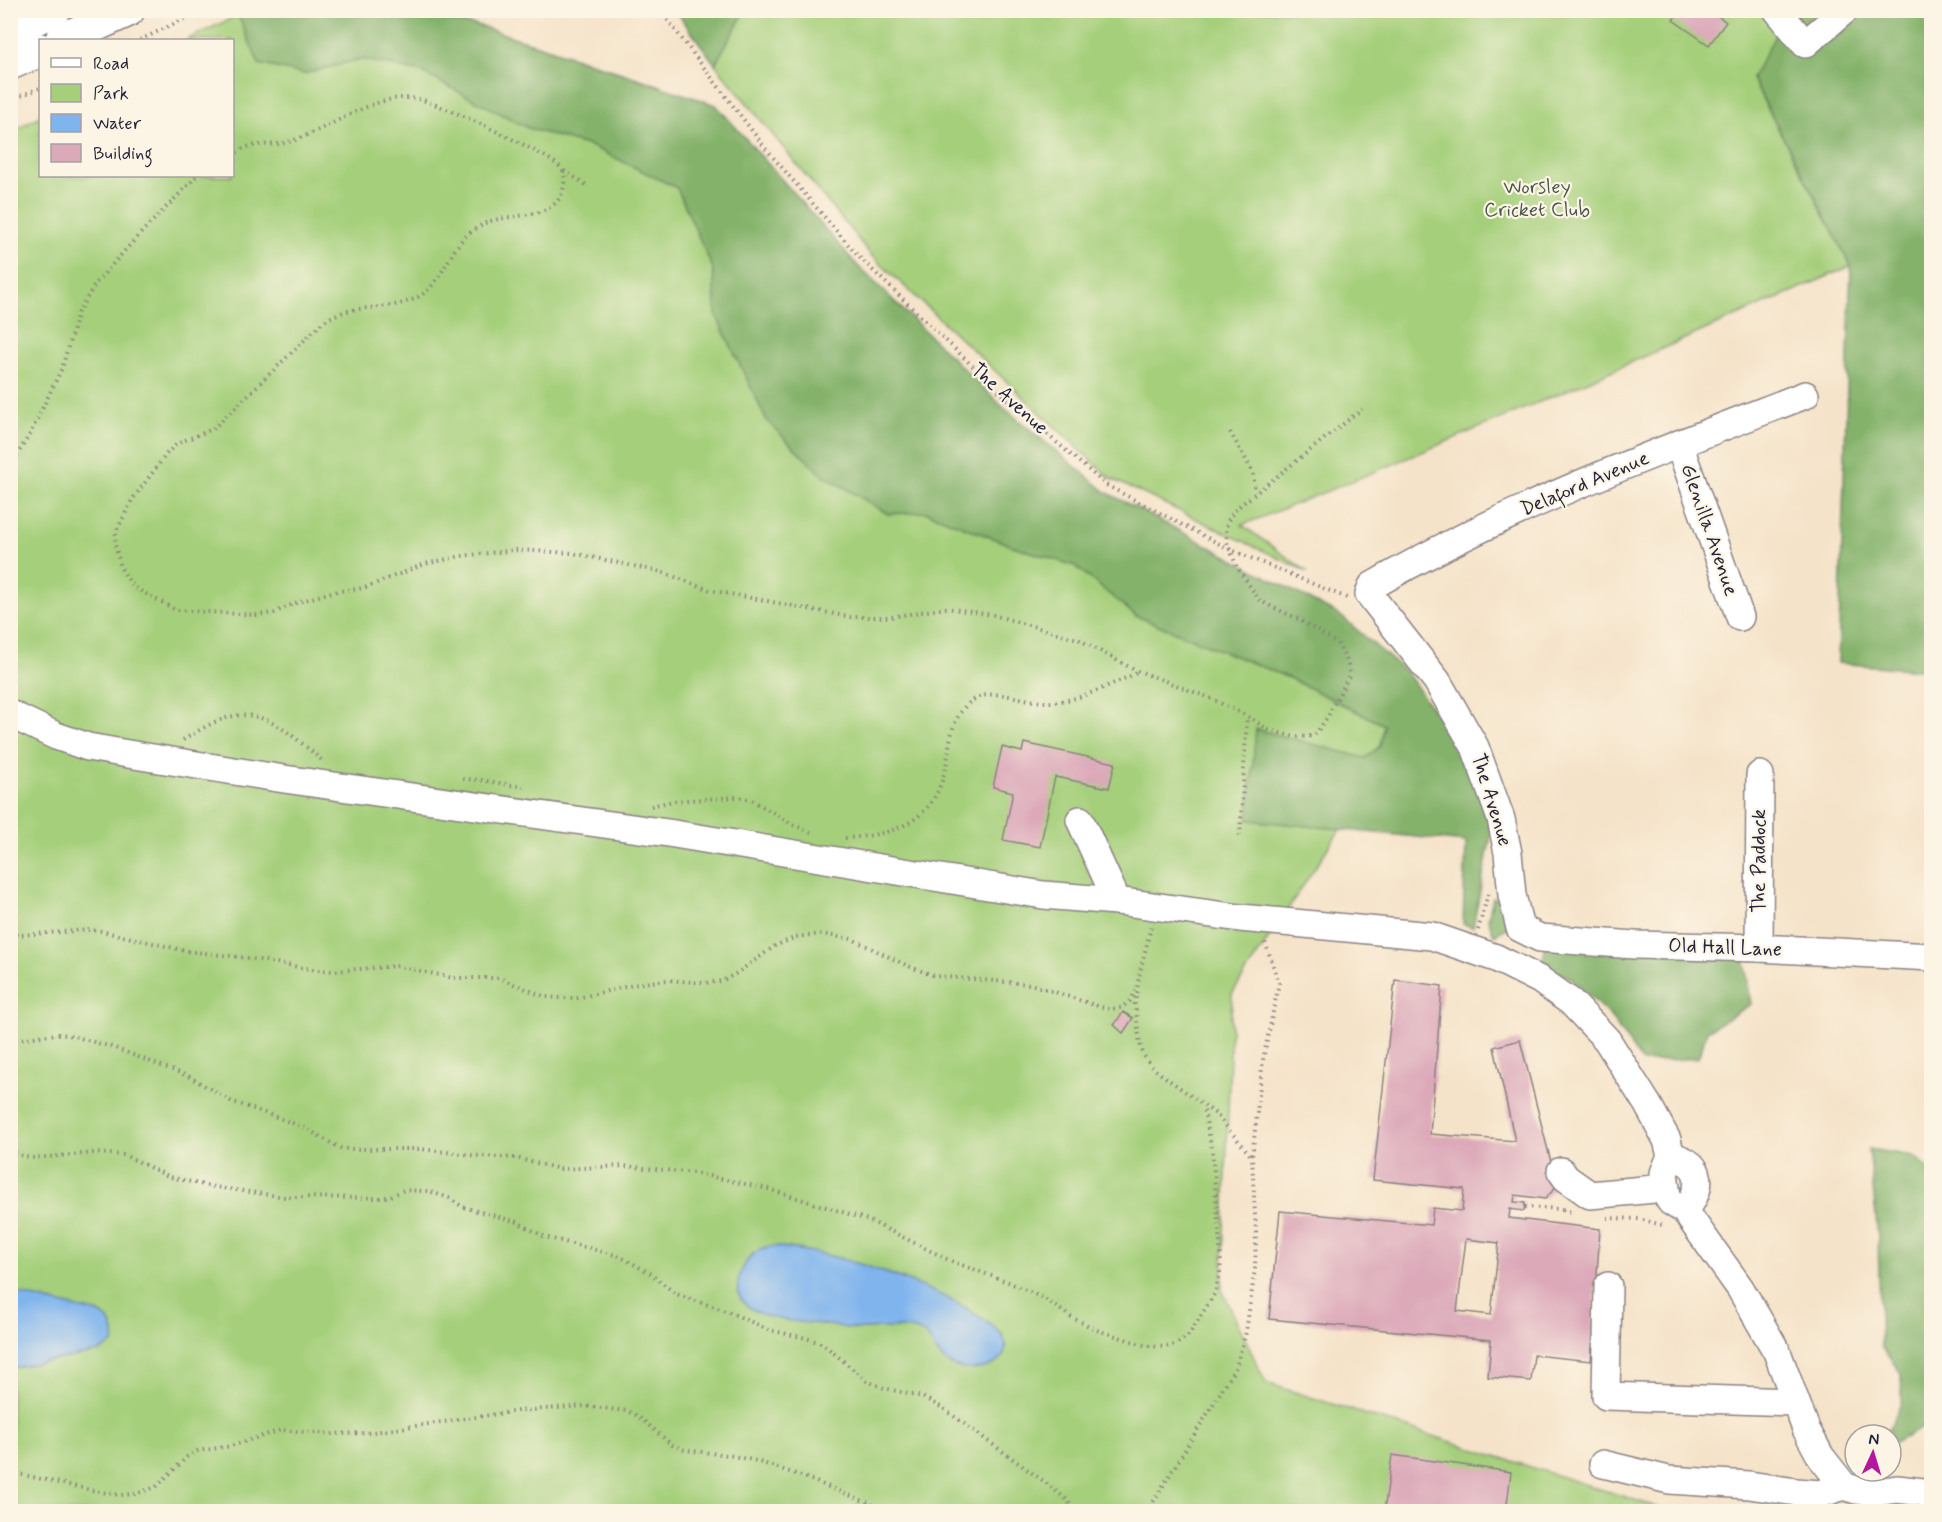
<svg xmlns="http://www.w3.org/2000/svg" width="1942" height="1522" font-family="Mynerve,sans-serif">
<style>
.green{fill:#a5cf7a;stroke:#64785a;stroke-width:1.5}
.forest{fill:#84b26a;stroke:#536a52;stroke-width:1.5}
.water{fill:#7fb4ed;stroke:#506b94;stroke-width:1.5}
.building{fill:#dca9b9;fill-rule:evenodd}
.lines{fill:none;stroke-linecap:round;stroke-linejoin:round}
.minor-casing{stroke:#8c8282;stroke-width:30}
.highway-casing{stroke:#8c8282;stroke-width:36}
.path{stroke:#8c8282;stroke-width:4;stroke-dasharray:1.5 4.5;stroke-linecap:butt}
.minor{stroke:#fff;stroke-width:27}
.highway{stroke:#fff;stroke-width:33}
.labels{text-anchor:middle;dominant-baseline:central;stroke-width:4.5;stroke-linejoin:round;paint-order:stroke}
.park-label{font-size:20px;fill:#49564e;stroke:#fcf5e5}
.street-label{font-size:20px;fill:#22223b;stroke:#fcf5e5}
</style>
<rect width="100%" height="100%" fill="#fcf5e5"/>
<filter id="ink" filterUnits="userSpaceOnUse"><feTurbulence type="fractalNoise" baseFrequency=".0167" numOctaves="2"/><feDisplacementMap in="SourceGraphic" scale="12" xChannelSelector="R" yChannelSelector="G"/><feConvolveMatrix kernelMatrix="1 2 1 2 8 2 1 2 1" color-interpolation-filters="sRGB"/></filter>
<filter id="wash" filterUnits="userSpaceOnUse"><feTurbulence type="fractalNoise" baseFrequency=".008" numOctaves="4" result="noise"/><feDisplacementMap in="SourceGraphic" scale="24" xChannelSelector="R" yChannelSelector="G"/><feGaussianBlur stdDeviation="1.35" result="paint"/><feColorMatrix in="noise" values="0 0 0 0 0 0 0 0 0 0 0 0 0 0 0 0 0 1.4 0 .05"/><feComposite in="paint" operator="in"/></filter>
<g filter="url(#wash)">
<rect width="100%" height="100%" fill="#f5e3c9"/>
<g class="green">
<path d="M249 10 398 11 480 26 661 86 913 367 1404 732 1232 994 1222 1290 1266 1383 1669 1511 11 1512V132L40 116V176H232V40H186Z"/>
<path d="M745 11H1789L1752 79 1851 266C1649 354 1447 445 1242 525L1308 572 1110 478 871 255 715 64Z"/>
</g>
<g class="forest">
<path d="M236 11H398L480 26 716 105 857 265 1004 408 1106 492 1341 616 1407 673 1459 747 1493 825 1473 927 1463 924 1466 842 1248 820 1256 729 1365 758 1380 746 1384 725 1289 678 1136 616 1075 566 1013 546 926 512 888 514 820 473 767 421 716 315 713 269 677 188 593 147 528 128 421 72 361 59 304 74 259 64Z"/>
<path d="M676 11H745L715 64Z"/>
<path d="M1789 11H1931V671L1838 663 1851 266 1752 78Z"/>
<path d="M1493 898 1506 900 1512 925 1494 935 1488 919Z"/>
<path d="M1545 945 1744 956 1751 1004 1707 1031 1698 1058 1642 1062 1610 1016 1571 978 1543 965Z"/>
<path d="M1869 1149 1914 1156 1931 1171V1432L1922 1428 1891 1445V1435H1879L1890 1428 1902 1401 1901 1373 1881 1347 1878 1237Z"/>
</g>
<g class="water">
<path d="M770 1246C837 1251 952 1289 1002 1334L1006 1345 1003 1357C986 1374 954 1374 938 1354 930 1345 931 1335 918 1331 901 1325 881 1329 863 1329 849 1329 836 1326 822 1324 792 1322 717 1318 743 1268 749 1256 756 1249 770 1246Z"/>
<path d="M11 1292 99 1313C111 1320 117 1329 113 1343L99 1352 11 1368Z"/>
</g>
<g id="blocks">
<g class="building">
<path d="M1680 10H1709L1726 22 1709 45 1673 20Z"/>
<path d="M1024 743 1115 763 1109 788 1055 777 1040 847 1003 840 1013 792 993 787 1002 747 1022 752Z"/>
<path d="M1395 980 1442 986 1430 1134 1515 1141 1494 1047 1520 1040 1557 1186 1545 1199 1515 1195 1514 1202 1525 1203 1524 1211 1510 1209 1509 1218 1600 1229 1591 1361 1534 1355 1531 1381 1488 1377 1491 1340 1269 1319 1280 1211 1431 1225 1433 1208 1462 1211 1464 1189 1373 1180ZM1466 1239 1499 1243 1491 1315 1457 1311Z"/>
<path d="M1123 1012 1133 1018 1123 1033 1114 1025Z"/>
<path d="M1392 1455 1511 1472 1506 1512H1384Z"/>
</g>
</g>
</g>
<g filter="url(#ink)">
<use href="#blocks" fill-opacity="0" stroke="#8c8282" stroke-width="1.5"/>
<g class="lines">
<defs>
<g id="minor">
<path d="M1777 10 1805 44 1845 10"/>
<path d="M1805 395C1658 452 1508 507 1372 586L1369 594 1437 681 1475 747 1501 819 1508 853 1512 895 1520 928 1540 938 1635 945 1759 948 1932 957"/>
<path d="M1679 444 1740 617"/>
<path d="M10 714 56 736 88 747 128 754 284 779 668 833 1043 895 1117 901"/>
<path d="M1080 820 1117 901 1240 918 1432 936 1496 958 1540 980 1571 1002 1607 1040 1648 1105 1667 1140 1671 1156 1664 1173 1667 1196 1671 1202 1685 1211 1740 1288 1777 1352 1806 1429 1821 1457 1844 1486 1856 1490 1877 1492 1897 1489 1923 1492 1932 1497"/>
<path d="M1759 948 1760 775"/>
<path d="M1671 1156C1705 1164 1703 1187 1685 1211"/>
<path d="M1561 1171 1566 1178 1590 1195 1665 1188"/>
<path d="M1608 1286 1606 1396 1794 1402"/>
<path d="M1603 1464 1669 1480 1749 1485 1796 1492 1820 1494 1844 1486"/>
</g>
<g id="highway">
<path d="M10 29 54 10"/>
<path d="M62 40 128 10"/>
<path d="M10 63 40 50"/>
</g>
</defs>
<use href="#minor" class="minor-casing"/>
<use href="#highway" class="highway-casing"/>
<g class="path">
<path d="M660 10 766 149 858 256 1011 403 1106 485 1229 549 1347 598"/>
<path d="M140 40 203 10"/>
<path d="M10 100 40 88"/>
<path d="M232 156C252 139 265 148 288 142 325 132 369 97 406 98 413 98 421 99 428 102 448 108 552 155 562 169 567 176 564 191 559 199 544 220 505 213 483 224 475 229 464 236 459 244 445 263 437 289 414 299 382 313 354 301 323 322L213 429 178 443 168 452 132 500 116 532 115 545 121 568 127 578 135 588 176 610 256 615 274 613 295 603 332 592 364 588 425 564 461 556 517 550 572 553 662 572 710 590 850 617H891L946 608 993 615 1078 639 1133 669 1210 698 1247 716 1269 730 1295 737 1312 736 1317 732 1328 716 1350 674 1347 661 1337 643 1298 619 1260 601 1237 567 1227 542 1226 528 1229 518 1237 508 1362 409"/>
<path d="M564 171 587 185"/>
<path d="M1230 432 1253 472 1255 492"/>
<path d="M10 466 30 434 62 368 78 312 96 283 138 236 196 177 200 176"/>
<path d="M183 740C198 731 213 721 230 717 266 707 297 740 323 761"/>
<path d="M463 779 481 780 523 787"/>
<path d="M651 806 673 801 736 797 750 799 793 825 811 832"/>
<path d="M1240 836 1247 717"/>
<path d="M845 838C900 835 937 819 947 761 950 740 952 717 969 703 991 684 1024 703 1049 702 1081 702 1111 683 1140 672"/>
<path d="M1151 927 1139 976 1135 1004 1140 1044 1144 1056 1154 1069 1216 1114 1252 1157"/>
<path d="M1478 930 1488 894"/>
<path d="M10 934 20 935 89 930 101 931 187 951 248 958 316 970 332 971 398 966 453 978H499L546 997 558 998H577L642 983 667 980 705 983 722 981 737 973 775 946 796 937 821 934 852 939 908 966 935 976 1030 984 1107 1009 1121 1008 1130 1001 1136 991"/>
<path d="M10 1038 19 1039 57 1034 69 1035 112 1047 188 1076 231 1101 301 1126 342 1149H421L479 1156 516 1158 560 1169 624 1166 695 1173 768 1189 868 1220 951 1261 1008 1282 1045 1299 1071 1317 1097 1330 1147 1346 1165 1347 1175 1345 1189 1335 1215 1293 1220 1273 1221 1257 1212 1149 1203 1106"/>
<path d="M10 1150 24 1157 35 1158 95 1153 124 1155 170 1177 208 1186 285 1197 379 1198 391 1196 404 1190 428 1191 449 1198 463 1207 517 1222 545 1237 619 1256 650 1273 676 1294 729 1312 769 1330 806 1338 823 1344 867 1381 884 1388 922 1397 941 1407 1046 1483 1066 1499 1076 1512"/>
<path d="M1525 1207 1563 1209"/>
<path d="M1563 1209 1573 1213"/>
<path d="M1607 1218 1639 1219 1662 1225"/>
<path d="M10 1472 100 1492 121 1495 135 1494 156 1487 187 1457 198 1451 231 1446 281 1430 332 1434 367 1433 518 1411 584 1406 627 1411 638 1416 672 1445 685 1450 728 1455 753 1460 799 1475 891 1512"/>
<path d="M1147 1512 1236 1367 1246 1332 1255 1269 1256 1233 1252 1157 1263 1060 1279 983 1265 942"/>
</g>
<use href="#minor" class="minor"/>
<use href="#highway" class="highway"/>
</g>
</g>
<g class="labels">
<g class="park-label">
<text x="1537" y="187">Worsley<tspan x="1537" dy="23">Cricket Club</tspan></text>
</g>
<g class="street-label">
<text transform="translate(1009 399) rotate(42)">The Avenue</text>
<text transform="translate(1585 484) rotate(-23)">Delaford Avenue</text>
<text transform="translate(1709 530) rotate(71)">Glenilla Avenue</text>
<text transform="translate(1491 800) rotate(73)">The Avenue</text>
<text transform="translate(1759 861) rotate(-90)">The Paddock</text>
<text transform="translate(1725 948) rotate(2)">Old Hall Lane</text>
</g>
</g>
<rect width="1942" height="1522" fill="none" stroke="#fcf5e5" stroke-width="36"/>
<rect x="39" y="39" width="195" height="138" fill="#fcf5e5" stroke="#a5a1a1" stroke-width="1.5"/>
<rect x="51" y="58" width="30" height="9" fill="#ffffff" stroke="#a5a1a1" stroke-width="1.5"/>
<text x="93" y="69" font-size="18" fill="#22223b">Road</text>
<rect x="51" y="84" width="30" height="18" fill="#a5cf7a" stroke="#a5a1a1" stroke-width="1.5"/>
<text x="93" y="99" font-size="18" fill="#22223b">Park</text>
<rect x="51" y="114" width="30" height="18" fill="#7fb4ed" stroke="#a5a1a1" stroke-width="1.5"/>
<text x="93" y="129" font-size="18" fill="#22223b">Water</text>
<rect x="51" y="144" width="30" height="18" fill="#dca9b9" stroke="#a5a1a1" stroke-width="1.5"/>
<text x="93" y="159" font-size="18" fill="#22223b">Building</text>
<g transform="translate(1873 1453) rotate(4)"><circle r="28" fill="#fcf5e5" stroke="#a5a1a1" stroke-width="1.5"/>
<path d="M0-4.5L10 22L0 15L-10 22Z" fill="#b5179e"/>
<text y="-9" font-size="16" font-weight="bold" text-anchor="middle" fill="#22223b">N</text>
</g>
</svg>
